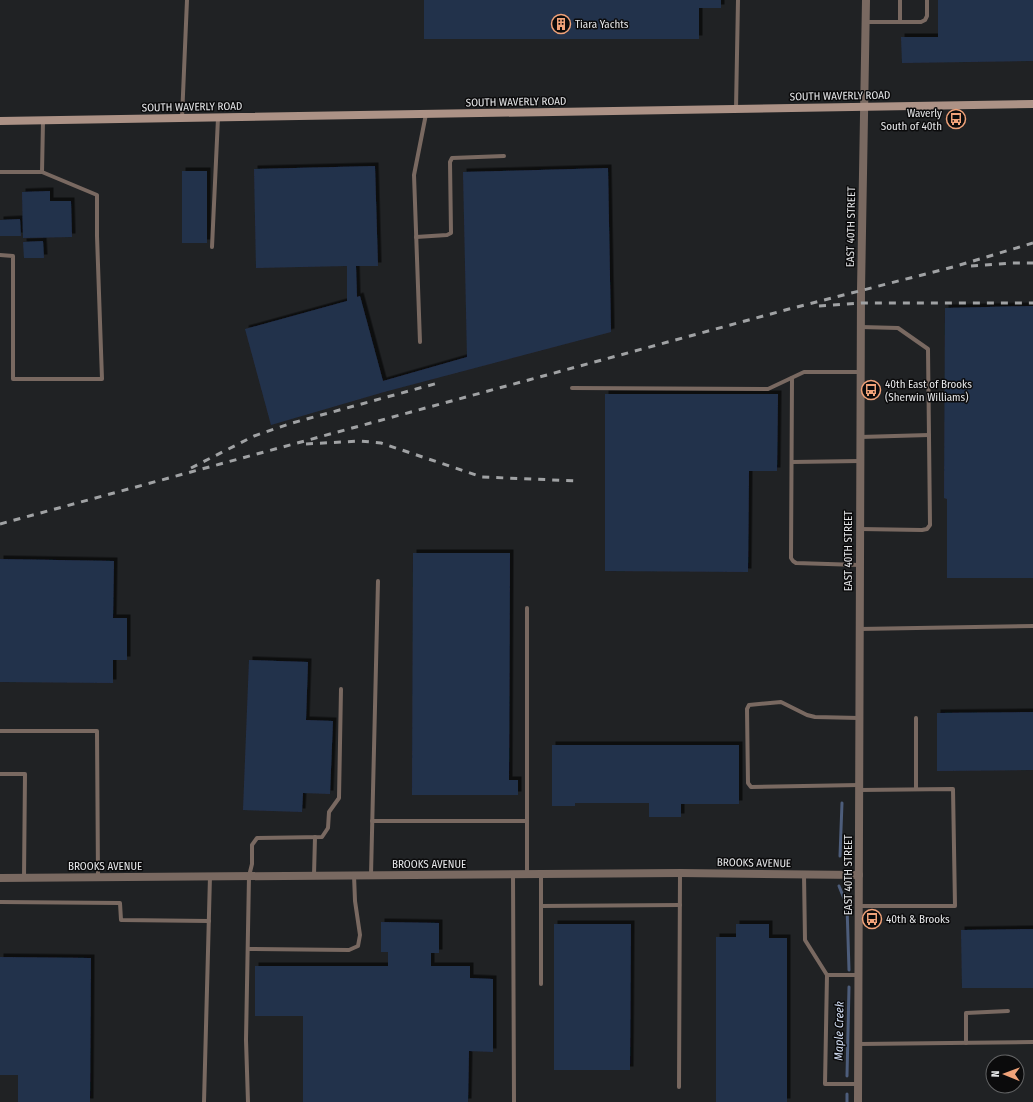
<svg xmlns="http://www.w3.org/2000/svg" width="1033" height="1102" font-family="'Fira Sans Condensed',sans-serif">
<style>
.lines{fill:none;stroke-linecap:round;stroke-linejoin:round}
.stream{stroke:#4d5d7b;stroke-width:3}
.building{fill:#23314c;filter:url(#shadow)}
.lane{stroke:#796961;stroke-width:4}
.street{stroke:#796961;stroke-width:8}
.secondary{stroke:#ac9286;stroke-width:8}
.rail{stroke:#a0a2a4;stroke-width:3;stroke-dasharray:7 7;stroke-linecap:butt}
.labels{text-anchor:middle;dominant-baseline:central;stroke-width:3;stroke-linejoin:round;paint-order:stroke}
.poi-label{font-size:11px;fill:#e5e6e8;stroke:#0b0b0c;text-anchor:start}
.street-label{font-size:11px;fill:#e5e6e8;stroke:#0b0b0c}
.water-label{font-size:12px;font-style:italic;fill:#d3dff5;stroke:#0b0b0c}
</style>
<defs>
<filter id="shadow"><feDropShadow dx="3.5" dy="-3.5" stdDeviation="0" flood-color="#0009"/></filter>
</defs>
<rect width="100%" height="100%" fill="#202224"/>
<g class="lines">
<g class="stream">
<path d="M840 856 842 803"/>
<path d="M839 886 847 906 849 970"/>
<path d="M847 1076 849 987"/>
<path d="M847 1094V1102"/>
</g>
</g>
<g class="building">
<path d="M424 0H721V8H699V39H424Z"/>
<path d="M938 0H1033V61L902 63 901 37H938Z"/>
<path d="M375 166 378 266H356L357 297 360 296 383 381 467 357 463 172 608 168 611 332 384 392 271 425 245 329 347 301V266L256 268 254 169Z"/>
<rect x="182" y="171" width="25" height="72"/>
<path d="M50 191V201H71L72 237 23 238 22 192Z"/>
<path d="M20 219 21 236H0V220Z"/>
<path d="M43 241 44 258H24L23 242Z"/>
<path d="M1033 306V578H947V499L944 498 945 308Z"/>
<path d="M605 394H778L777 471H749L748 572 605 571Z"/>
<path d="M413 553H510L509 780H518V795H412Z"/>
<path d="M0 559 114 561 113 618H127V660H113V683L0 682Z"/>
<path d="M249 660 308 662 306 720 333 721 330 794 303 793 302 812 243 810Z"/>
<path d="M1033 712V770L937 771V713Z"/>
<path d="M552 745H739V804H681V817H649V803H575V806H552Z"/>
<path d="M381 922 439 923V953H431V966H470V978L493 979V1052L469 1051 468 1102H303V1016H255V966H388V952H381Z"/>
<path d="M554 924H631L630 1070H554Z"/>
<path d="M736 924H769V938H787V1102H716V937H736Z"/>
<path d="M1033 929V988H962L961 930Z"/>
<path d="M0 957 91 958 90 1102H18V1075H0Z"/>
</g>
<g class="lines">
<g class="lane">
<path d="M900 0V22"/>
<path d="M866 22H921L925 20 927 16V0"/>
<path d="M736 109 738 0"/>
<path d="M182 118 187 0"/>
<path d="M0 172H42L43 121"/>
<path d="M416 237 447 235 451 233 450 162 452 158 504 156"/>
<path d="M212 247 218 118"/>
<path d="M0 255 13 256V379H102L97 236V195L42 172"/>
<path d="M420 342 414 175 426 114"/>
<path d="M792 378 791 558 793 561 796 563 859 565"/>
<path d="M572 388 768 389 804 372H861"/>
<path d="M860 437 929 435"/>
<path d="M792 462 860 461"/>
<path d="M860 529 922 530 927 529 930 525 928 349 898 328 861 327"/>
<path d="M527 608V874"/>
<path d="M859 629 1033 626"/>
<path d="M859 718 815 717 807 715 781 702 749 705 747 709 748 783 751 787 859 785"/>
<path d="M0 731H97L98 877"/>
<path d="M0 774H25L24 878"/>
<path d="M916 789V718"/>
<path d="M372 821H527"/>
<path d="M513 874 514 1102"/>
<path d="M314 875 315 837"/>
<path d="M371 875 378 581"/>
<path d="M804 875 805 940 827 975"/>
<path d="M0 902 120 903 121 920 209 921"/>
<path d="M541 906 680 905"/>
<path d="M859 906H955L953 789 860 790"/>
<path d="M248 949 349 950 358 946 360 935 355 901 354 875"/>
<path d="M541 984V874"/>
<path d="M966 1043V1013L1008 1011"/>
<path d="M859 1044 1033 1042"/>
<path d="M858 1084H825L827 975H859"/>
<path d="M679 1087 680 873"/>
<path d="M204 1102 210 876"/>
<path d="M248 1102 246 1040 249 876 252 864V845L257 838 322 837 328 828 329 812 339 798 341 689"/>
</g>
<g class="street">
<path d="M0 878 680 873 859 875"/>
<path d="M858 1102 861 290 866 0"/>
</g>
<path class="secondary" d="M0 121 1033 104"/>
<g class="rail">
<path d="M971 266 1011 263H1033"/>
<path d="M819 306 861 303H1033"/>
<path d="M306 444 360 441 381 443 482 477 579 481"/>
<path d="M191 468 254 436 292 423 438 383"/>
<path d="M0 524 789 309 953 267 1033 243"/>
</g>
</g>
<defs>
<symbol id="building-ring" viewBox="-11 -11 22 22"><circle r="9.5" fill="#0b0b0c" stroke="#f0a279" stroke-width="1.5"/><path d="M-4-6H4V6H1V3H-1V6H-4ZM-2.5-4.3h1.7v1.8h-1.7ZM.8-4.3h1.7v1.8H.8ZM-2.5-1h1.7V.8h-1.7ZM.8-1h1.7V.8H.8Z" fill="#f0a279"/></symbol>
<symbol id="bus-ring" viewBox="-11 -11 22 22"><circle r="9.5" fill="#0b0b0c" stroke="#f0a279" stroke-width="1.5"/><path d="M-5-6H5V4H4V6H2V4H-2V6H-4V4H-5ZM-3.5-4V0h7V-4ZM-3.5 1.2v1.5H-2V1.2ZM2 1.2v1.5H3.5V1.2Z" fill="#f0a279"/></symbol>
</defs>
<g fill-rule="evenodd">
<use href="#building-ring" x="550" y="13" width="22" height="22"/>
<use href="#bus-ring" x="945" y="108" width="22" height="22"/>
<use href="#bus-ring" x="860" y="379" width="22" height="22"/>
<use href="#bus-ring" x="861" y="908" width="22" height="22"/>
</g>
<g class="labels">
<g class="poi-label">
<text x="575" y="24">Tiara Yachts</text>
<text x="942" y="113" text-anchor="end">Waverly<tspan x="942" dy="13">South of 40th</tspan></text>
<text x="885" y="384">40th East of Brooks<tspan x="885" dy="13">(Sherwin Williams)</tspan></text>
<text x="886" y="919">40th &amp; Brooks</text>
</g>
<g class="street-label">
<text transform="translate(840 96) rotate(-1)">SOUTH WAVERLY ROAD</text>
<text transform="translate(516 102) rotate(-1)">SOUTH WAVERLY ROAD</text>
<text transform="translate(192 107) rotate(-1)">SOUTH WAVERLY ROAD</text>
<text transform="translate(851 227) rotate(-89)">EAST 40TH STREET</text>
<text transform="translate(848 551) rotate(-90)">EAST 40TH STREET</text>
<text transform="translate(754 863) rotate(1)">BROOKS AVENUE</text>
<text x="429" y="864">BROOKS AVENUE</text>
<text x="105" y="866">BROOKS AVENUE</text>
<text transform="translate(848 875) rotate(-90)">EAST 40TH STREET</text>
</g>
<g class="water-label">
<text transform="translate(839 1031) rotate(-89)">Maple Creek</text>
</g>
</g>
<g transform="translate(1005 1074) rotate(271)"><circle r="19" fill="#0b0b0c" stroke="#626364"/>
<path d="M0-3L7 15L0 10L-7 15Z" fill="#f0a279"/>
<text y="-6" font-size="11" font-weight="bold" text-anchor="middle" fill="#e5e6e8">N</text>
</g>
</svg>
